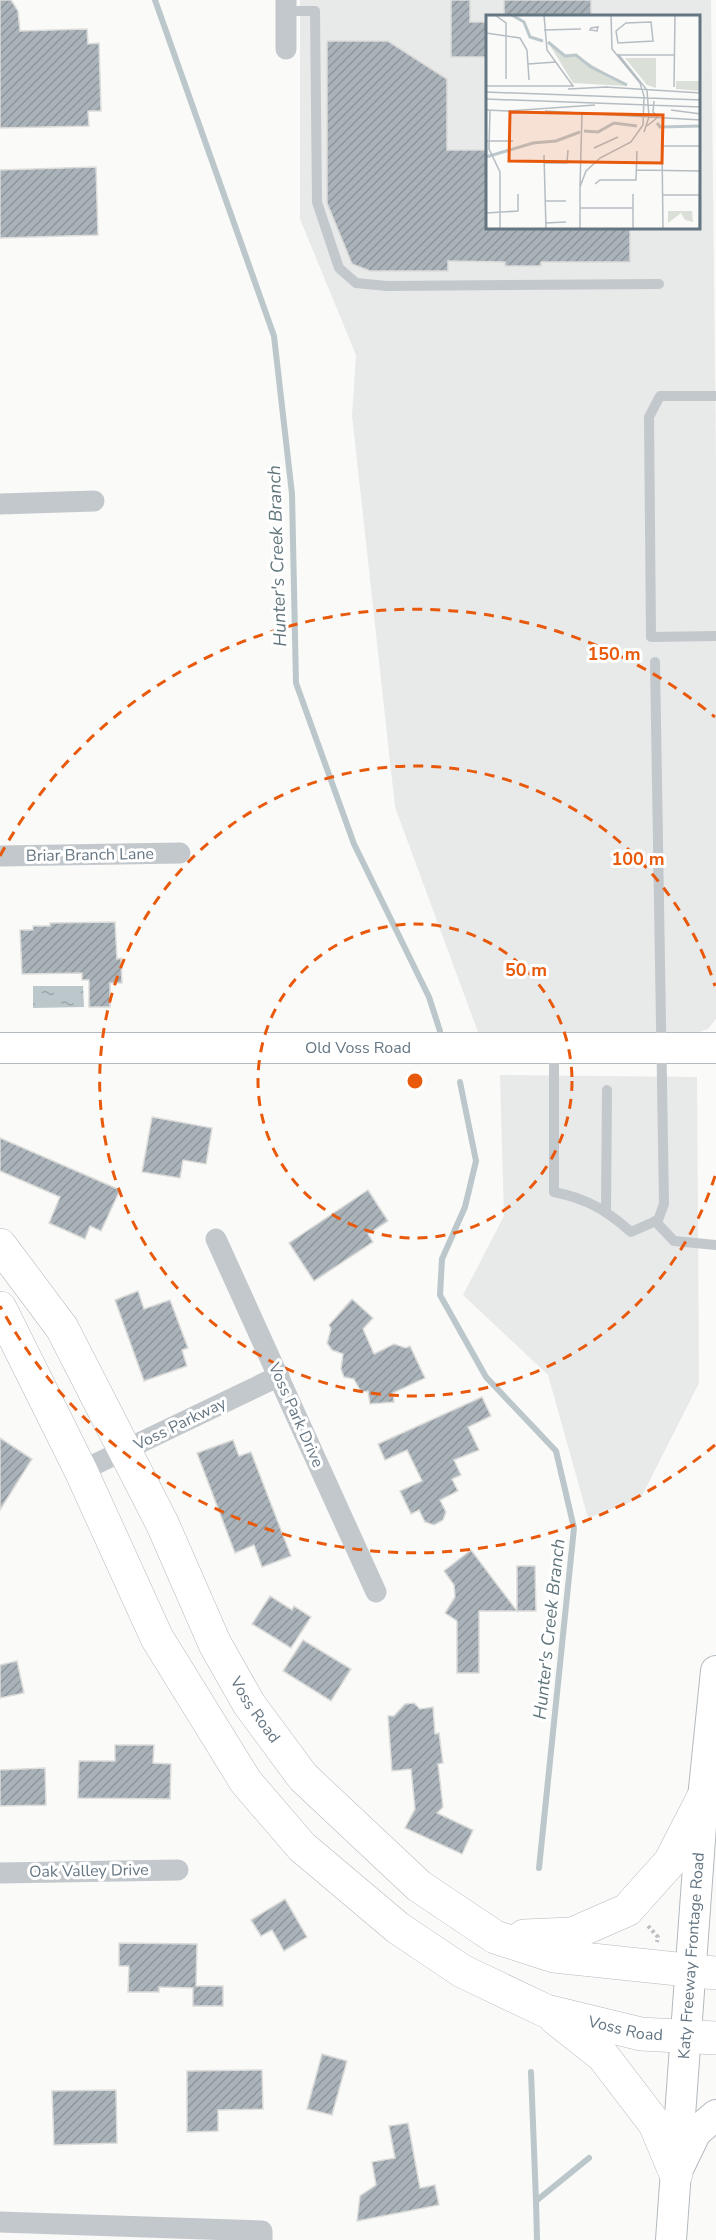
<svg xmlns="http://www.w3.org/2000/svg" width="716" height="2240" font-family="'Nunito Sans',sans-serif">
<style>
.built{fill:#e8e9e9;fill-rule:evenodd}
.water{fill:url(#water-ripples)}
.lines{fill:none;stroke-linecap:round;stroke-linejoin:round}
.stream{stroke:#bbc7cb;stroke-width:6}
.building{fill:url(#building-hatch);stroke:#dcdcda;stroke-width:1.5}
.secondary-casing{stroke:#b3babf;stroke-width:32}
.primary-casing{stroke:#b5babe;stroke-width:34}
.path{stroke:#bbbfc2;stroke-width:4;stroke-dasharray:3 3;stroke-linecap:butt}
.lane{stroke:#c3c8cc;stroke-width:10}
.street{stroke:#c3c8cc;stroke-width:21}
.secondary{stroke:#fff;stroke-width:30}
.primary{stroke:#fff;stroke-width:33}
.ring{fill:none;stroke:#e8590c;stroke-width:3;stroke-dasharray:10 8}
.labels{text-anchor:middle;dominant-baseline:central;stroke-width:6;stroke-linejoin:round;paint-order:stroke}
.street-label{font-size:16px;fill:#657683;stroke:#fff}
.water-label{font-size:18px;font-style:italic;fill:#60757c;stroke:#fff}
.inset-river{fill:none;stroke:#bbc7cb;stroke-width:3}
.inset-road{fill:none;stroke:#b5bdc2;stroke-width:1.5}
.view{fill:#e8590c;fill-opacity:0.15;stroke:#e8590c;stroke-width:3}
.inset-edge{fill:none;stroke:#657683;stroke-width:3}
.centre{fill:#e8590c;stroke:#fff;stroke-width:3}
.ring-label{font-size:18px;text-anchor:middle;font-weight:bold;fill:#e8590c;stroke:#fff;stroke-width:6;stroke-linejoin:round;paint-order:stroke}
</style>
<defs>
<pattern id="water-ripples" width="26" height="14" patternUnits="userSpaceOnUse" patternTransform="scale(1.5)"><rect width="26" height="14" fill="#bbc7cb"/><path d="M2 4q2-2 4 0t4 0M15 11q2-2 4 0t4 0" fill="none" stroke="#9ca6aa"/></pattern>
<pattern id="building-hatch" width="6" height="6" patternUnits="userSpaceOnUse" patternTransform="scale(1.5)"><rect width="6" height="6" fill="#aab3b9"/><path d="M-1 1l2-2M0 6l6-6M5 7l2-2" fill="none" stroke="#8e969c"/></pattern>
</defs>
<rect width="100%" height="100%" fill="#fafaf8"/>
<g class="built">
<path d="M300 0H711L716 463V1019L708 1029 693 1034 482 1043 395 807 352 415 356 355 300 219ZM488 16H700V228H488Z"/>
<path d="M500 1075 697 1077 699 1383 641 1498 588 1518 548 1375 463 1295 504 1216Z"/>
</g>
<path class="water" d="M33 986H83L84 1007 33 1008Z"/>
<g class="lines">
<g class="stream">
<path d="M155 0 274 336 292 494 296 683 354 844 429 997 440 1031"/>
<path d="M460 1082 476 1161 465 1207 442 1259 440 1295 486 1377 556 1451 574 1528 539 1868"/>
<path d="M531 2072 536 2201"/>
<path d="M537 2240 536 2201 589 2158"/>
</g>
</g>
<g class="building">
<path d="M0 0H11L18 11 20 31 87 29 88 44 99 43 101 111H88L89 126 0 128Z"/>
<path d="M451 0H470V22H488V57H451Z"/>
<rect x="504" y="0" width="87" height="16"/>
<path d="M327 41H388L447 79V150H488V228H630V262H541V266H505V262L448 261V271H370L352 264 327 203Z"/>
<path d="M96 167 98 235 0 238V170Z"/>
<path d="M115 922 117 959 121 958 122 983H110V1007H89V980H82V973L22 974 20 930H33V926H50V923Z"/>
<path d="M152 1117 212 1128 206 1164 183 1160 180 1178 142 1172Z"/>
<path d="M0 1138 120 1190 101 1231 90 1226 85 1239 49 1223 60 1197 0 1171Z"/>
<path d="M368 1190 388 1221 368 1234 373 1242 314 1281 289 1243Z"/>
<path d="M138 1291 144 1309 170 1300 188 1348 182 1350 187 1366 144 1381 115 1300Z"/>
<path d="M352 1299 373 1318 363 1329 374 1354 394 1344 406 1348 410 1346 425 1378 393 1393 394 1402 370 1404 368 1391 361 1392 354 1379 344 1377 341 1369 343 1354 332 1350 327 1343 331 1329 329 1325Z"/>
<path d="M482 1397 491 1416 468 1427 479 1450 454 1460 461 1475 452 1479 458 1491 440 1500 446 1512 443 1520 434 1525 425 1522 419 1510 411 1514 400 1491 422 1481 407 1450 385 1460 378 1444Z"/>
<path d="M0 1438 32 1459 0 1510Z"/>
<path d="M233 1440 239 1456 251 1452 291 1556 262 1567 254 1545 235 1553 197 1453Z"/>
<path d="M471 1550 517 1611V1566H535L536 1611H479V1673H457V1621L445 1613 455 1597 454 1585 444 1571Z"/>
<path d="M270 1596 292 1610 294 1606 311 1617 291 1648 252 1624Z"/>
<path d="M303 1640 351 1669 331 1701 283 1671Z"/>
<path d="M17 1661 24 1693 0 1698V1665Z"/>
<path d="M414 1703 420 1709 433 1707 435 1734 439 1733 443 1763 438 1764 443 1807 437 1813 473 1830 462 1854 405 1828 415 1809 411 1769 392 1771 388 1716H394L405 1704Z"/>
<path d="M115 1745H154L153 1763 171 1764 170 1799 78 1798 79 1761H115Z"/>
<path d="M45 1768 46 1805 0 1806V1770Z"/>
<path d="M285 1899 307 1937 284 1951 272 1930 261 1936 251 1920Z"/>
<path d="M119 1943 197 1944 196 1986H223V2006H193V1988L159 1987V1992H128L129 1966H119Z"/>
<path d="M322 2054 347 2061 332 2115 307 2109Z"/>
<path d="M262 2070 263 2109 218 2110V2131L187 2132V2071Z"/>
<path d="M116 2090 117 2143 54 2145 52 2091Z"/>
<path d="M408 2123 420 2188 435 2185 439 2205 357 2221 360 2196 376 2185 372 2162 395 2158 389 2126Z"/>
</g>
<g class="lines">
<defs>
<g id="secondary">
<path id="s1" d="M0 1048H716"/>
<path d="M680 2165 696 2132 716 2115"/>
<path id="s2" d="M671 2240 703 1798 716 1671"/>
</g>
<g id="primary">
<path id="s3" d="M0 1245 62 1328 162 1523 215 1644 249 1704 303 1777 419 1886 495 1937 554 1956 716 1973"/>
<path id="s4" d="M0 1308 81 1471 157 1638 246 1782 302 1847 398 1928 462 1971 546 2011 641 2034 716 2038"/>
<path d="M524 1936 572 1934 627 1910 670 1862 703 1798"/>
<path d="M555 2018 603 2056 655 2124 676 2174"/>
</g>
</defs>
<use href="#secondary" class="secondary-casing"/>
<use href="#primary" class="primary-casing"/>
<path class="path" d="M648 1926 658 1937 657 1942"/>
<g class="lane">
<path d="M286 11H315L317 202 339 268 356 283 387 286 659 284"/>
<path d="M716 396H660L649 417 651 637 716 636"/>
<path d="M554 1049V1192C588 1199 606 1210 631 1232L658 1220 664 1204 655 662"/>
<path d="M606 1210 607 1090"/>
<path d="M655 1221 674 1241 716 1245"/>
</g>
<g class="street">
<path d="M286 0V49"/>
<path d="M0 504 94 501"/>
<path d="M0 856 180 853"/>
<path d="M216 1239 376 1592"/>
<path d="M81 1471 279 1376"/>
<path d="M0 1873 178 1870"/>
<path d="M0 2222 262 2231V2240"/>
</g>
<use href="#secondary" class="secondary"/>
<use href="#primary" class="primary"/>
</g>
<g class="ring">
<circle cx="415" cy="1081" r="157"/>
<path d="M715 1176A315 315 0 1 1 715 986"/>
<path d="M715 1445A472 472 0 0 1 0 1306M0 856A472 472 0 0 1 715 717"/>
</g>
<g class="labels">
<g class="street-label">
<text transform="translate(90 855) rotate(-1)">Briar Branch Lane</text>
<text stroke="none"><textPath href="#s1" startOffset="358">Old Voss Road</textPath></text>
<text transform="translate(296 1415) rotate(66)">Voss Park Drive</text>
<text transform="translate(180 1424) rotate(-26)">Voss Parkway</text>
<text stroke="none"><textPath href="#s3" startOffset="532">Voss Road</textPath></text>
<text transform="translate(89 1871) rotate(-1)">Oak Valley Drive</text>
<text stroke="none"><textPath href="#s2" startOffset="285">Katy Freeway Frontage Road</textPath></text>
<text stroke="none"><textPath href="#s4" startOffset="998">Voss Road</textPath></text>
</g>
<g class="water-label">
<text transform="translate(277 556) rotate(-92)">Hunter's Creek Branch</text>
<text transform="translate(549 1629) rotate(-84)">Hunter's Creek Branch</text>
</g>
</g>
<g transform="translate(486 15)">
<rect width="214" height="214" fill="#fafaf8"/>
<path d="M139 43H170V73L161 70ZM190 66H214V76L190 74Z" fill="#dadfd7"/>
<path d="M62 27 78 40 91 41 141 71 87 68ZM182 196H206L207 207 199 205 195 198 182 208Z" fill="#dadfd7"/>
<path class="inset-river" d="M26 0 38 7 44 22 57 26M62 27 79 41 90 40 105 52 141 70M171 108 174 112 215 111M98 116 112 117 128 108 151 111M0 142 47 128 70 126 94 117"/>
<path class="inset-road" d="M9 0 20 8V64M58 0 61 35 87 71M140 8 165 7 167 26 132 28 130 16ZM112 12 111 16 104 15 105 13ZM58 15 95 14M0 18 34 23 41 35 43 65M132 39 161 75 163 102 158 117M133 40H189M42 49 70 47M0 71H88M119 72 215 78M188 72 189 0M82 74 121 72M0 77 215 85M0 84 215 92M0 95 22 96M185 95 215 99M4 96 3 134 14 157V214M21 96 109 90M59 96 215 105M161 111 172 102 167 97 168 86M0 126H27M108 133 132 122M58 140 60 214M58 148H81L82 135M151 155 214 156M109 169 114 165H150L151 136M94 171 96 98M147 179V214M176 180H214M59 186H80M94 193H147M0 198 32 196V179M59 208 80 207M94 214V172L100 156 114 143 145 127 157 110 158 81 154 68 126 34 125 0M177 214 176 131H214L213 214"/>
<path class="view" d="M24 97 177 100 176 148 23 146Z"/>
<rect width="214" height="214" class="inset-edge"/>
</g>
<circle cx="415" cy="1081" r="9" class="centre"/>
<g class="ring-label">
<text x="614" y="660">150 m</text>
<text x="638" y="865">100 m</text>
<text x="526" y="976">50 m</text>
</g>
</svg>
